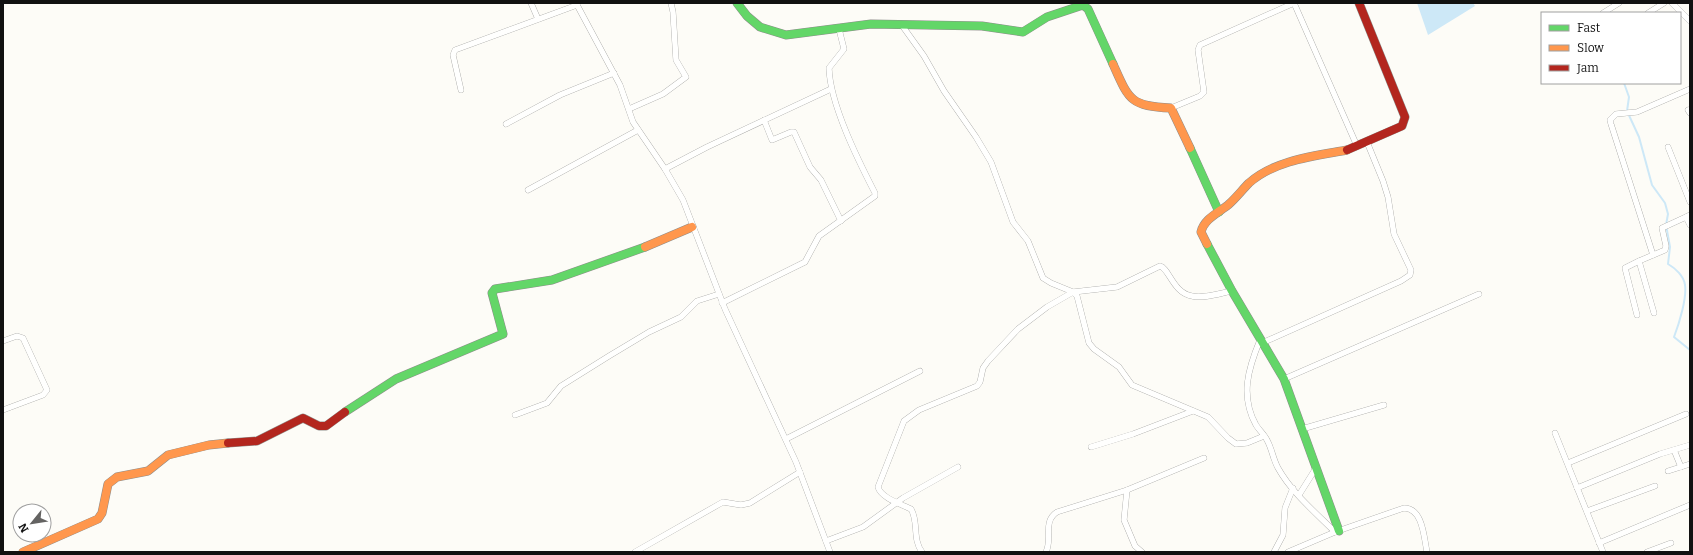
<svg xmlns="http://www.w3.org/2000/svg" width="1693" height="555" font-family="Bitter,serif">
<style>
.water{fill:#cde8f7}
.lines{fill:none;stroke-linecap:round;stroke-linejoin:round}
.stream{stroke:#cde8f7;stroke-width:2}
.street-casing{stroke:#979795;stroke-width:6}
.fast-casing{stroke:#8e8d8b;stroke-width:9}
.slow-casing{stroke:#8e8d8b;stroke-width:9}
.jam-casing{stroke:#8e8d8b;stroke-width:9}
.street{stroke:#fffffe;stroke-width:5.5}
.fast{stroke:#63d668;stroke-width:8}
.slow{stroke:#ff974d;stroke-width:8}
.jam{stroke:#b3261e;stroke-width:8}
</style>
<rect width="100%" height="100%" fill="#fdfcf7"/>
<path class="water" d="M1417 3H1473L1475 6 1428 35Z"/>
<g class="lines">
<path class="stream" d="M1624 83 1629 97 1627 111 1639 137 1652 185 1665 203 1668 214 1666 225 1670 247 1668 264C1675 268 1684 276 1685 285 1687 298 1679 324 1674 337L1690 350"/>
<defs>
<g id="street">
<path d="M531 3 538 19"/>
<path d="M576 3 620 85 633 122 665 169 683 200 725 309 796 462 830 552"/>
<path d="M1294 3 1357 146"/>
<path d="M1672 3 1690 21"/>
<path d="M1603 13 1619 3"/>
<path d="M1648 13 1664 3"/>
<path d="M901 24 924 56 944 91 976 137 991 162 1013 222 1028 241 1043 278 1051 283 1073 292 1077 296 1089 343 1094 349 1119 367 1132 385 1208 417 1228 438 1236 444 1247 443 1264 436"/>
<path d="M461 90 453 55 455 50 577 5"/>
<path d="M1171 108 1200 96 1204 92 1198 50 1200 45 1294 3"/>
<path d="M629 109 663 94 686 77 676 60 673 12 671 3"/>
<path d="M1688 110 1690 113"/>
<path d="M764 120 772 140 791 132H794L810 167 821 180 841 221"/>
<path d="M506 124 560 95 614 73"/>
<path d="M1668 147 1690 202"/>
<path d="M665 169 707 147 831 89"/>
<path d="M528 190 638 130"/>
<path d="M1690 215 1686 217 1690 225"/>
<path d="M1653 255 1611 124 1610 120 1616 114 1637 112 1690 89"/>
<path d="M722 303 805 262 819 236 875 196V193C858 160 830 104 829 68L844 49 839 29"/>
<path d="M1654 313 1639 261 1665 250 1666 246 1662 228 1686 217"/>
<path d="M1637 315 1625 268 1639 261"/>
<path d="M1260 340C1248 369 1240 396 1256 425 1259 430 1264 434 1267 440 1272 449 1273 459 1278 468 1292 493 1315 512 1335 532"/>
<path d="M3 341 17 336 23 338 47 390 43 395 3 410"/>
<path d="M1262 343 1401 281 1410 275 1411 270 1394 234 1388 197 1383 181 1367 142"/>
<path d="M1284 379 1479 294"/>
<path d="M515 415 547 403 561 386 609 356 649 332 681 317 697 301 719 294"/>
<path d="M1302 429 1384 405"/>
<path d="M1555 433 1603 552"/>
<path d="M786 439 920 371"/>
<path d="M1091 447 1133 434 1193 411"/>
<path d="M1674 450 1681 467"/>
<path d="M1568 463 1686 414"/>
<path d="M1668 471 1690 464"/>
<path d="M1577 488 1660 454 1690 445"/>
<path d="M1127 490 1124 520 1135 546 1142 552"/>
<path d="M1299 495 1316 468"/>
<path d="M1587 511 1655 486"/>
<path d="M826 541 863 527 903 498 958 467"/>
<path d="M1599 543 1690 505"/>
<path d="M635 552 723 502 741 505 750 503 800 472"/>
<path d="M922 552C912 539 919 522 911 509 901 504 881 498 878 487L904 421 919 410 977 386 980 382 983 368 988 361 1018 329 1047 307 1073 292 1117 287 1160 266C1169 268 1173 293 1192 296 1204 299 1221 293 1232 291"/>
<path d="M1046 552C1053 538 1042 522 1057 512L1127 490 1204 458"/>
<path d="M1274 552 1283 535 1285 508 1293 488"/>
<path d="M1288 552 1335 532 1404 508C1423 508 1424 538 1427 552"/>
<path d="M1647 552 1671 543"/>
</g>
<g id="fast">
<path d="M737 3 747 16 760 27 786 35 871 24 982 26 1023 32 1047 17 1083 5 1088 9 1113 64"/>
<path d="M1190 148 1219 212"/>
<path d="M1207 244 1232 291 1284 379 1339 531"/>
<path d="M345 412 396 379 503 334 492 293 495 289 552 280 645 247"/>
</g>
<g id="slow">
<path d="M1113 64C1129 100 1130 106 1171 108L1190 148"/>
<path d="M1207 244 1201 232C1204 219 1218 213 1228 205 1236 198 1242 190 1249 183 1275 160 1314 156 1347 150"/>
<path d="M645 247 692 227"/>
<path d="M23 552 98 519 102 513 108 484 117 477 148 471 168 455 209 445 228 443"/>
</g>
<g id="jam">
<path d="M1347 150 1402 126 1405 117 1359 3"/>
<path d="M228 443 257 441 303 418 319 426H326L345 412"/>
</g>
</defs>
<use href="#street" class="street-casing"/>
<use href="#fast" class="fast-casing"/>
<use href="#slow" class="slow-casing"/>
<use href="#jam" class="jam-casing"/>
<use href="#street" class="street"/>
<use href="#fast" class="fast"/>
<use href="#slow" class="slow"/>
<use href="#jam" class="jam"/>
</g>
<rect width="1693" height="555" fill="none" stroke="#111111" stroke-width="8"/>
<rect x="1541" y="12" width="140" height="72" fill="#ffffff" stroke="#a0a0a0"/>
<rect x="1549" y="25" width="20" height="6" fill="#63d668" stroke="#a0a0a0"/>
<text x="1577" y="32" font-size="12" fill="#111111">Fast</text>
<rect x="1549" y="45" width="20" height="6" fill="#ff974d" stroke="#a0a0a0"/>
<text x="1577" y="52" font-size="12" fill="#111111">Slow</text>
<rect x="1549" y="65" width="20" height="6" fill="#b3261e" stroke="#a0a0a0"/>
<text x="1577" y="72" font-size="12" fill="#111111">Jam</text>
<g transform="translate(32 523) rotate(240)"><circle r="19" fill="#ffffff" stroke="#a0a0a0"/>
<path d="M0-3L7 15L0 10L-7 15Z" fill="#646362"/>
<text y="-6" font-size="11" font-weight="bold" text-anchor="middle" fill="#111111">N</text>
</g>
</svg>
